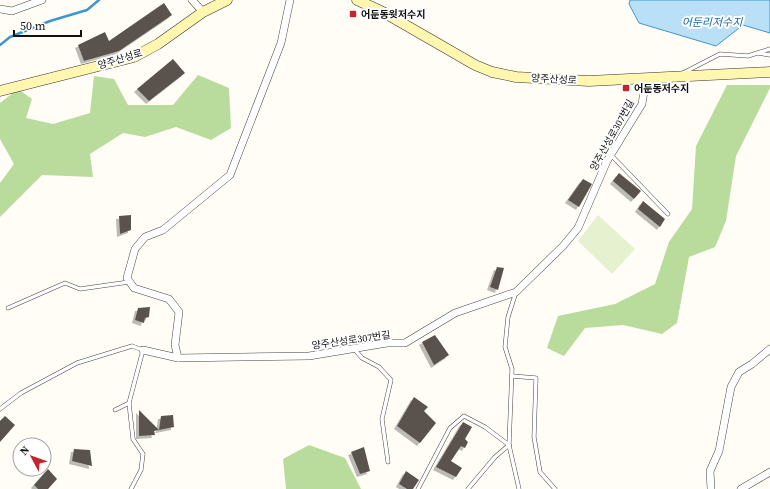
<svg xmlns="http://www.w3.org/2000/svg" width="770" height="489" font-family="'Source Serif 4','Noto Sans KR',serif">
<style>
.forest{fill:#b9dc9c}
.pitch{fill:#e6f2cf}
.water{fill:#b9e0f7;stroke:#3f96cf}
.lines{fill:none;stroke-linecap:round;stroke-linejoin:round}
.stream{stroke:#3f96cf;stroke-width:2.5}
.building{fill:#5a524d;filter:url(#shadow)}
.lane-casing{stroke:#444;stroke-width:4.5}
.street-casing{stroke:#444;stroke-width:8}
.secondary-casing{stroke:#333;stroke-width:11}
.lane{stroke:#fff;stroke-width:3.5}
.street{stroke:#fff;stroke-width:7}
.secondary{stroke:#fff6b0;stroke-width:10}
.poi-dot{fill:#c4262e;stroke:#fff;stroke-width:1.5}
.labels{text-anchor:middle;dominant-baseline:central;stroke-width:4;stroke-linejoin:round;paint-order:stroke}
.poi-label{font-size:10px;font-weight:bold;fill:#111;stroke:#fff;text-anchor:start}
.street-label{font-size:10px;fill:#111;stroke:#fff}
.water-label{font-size:11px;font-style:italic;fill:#1768a6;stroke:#fff}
</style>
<defs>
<filter id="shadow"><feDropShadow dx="-3" dy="3" stdDeviation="0" flood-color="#0004"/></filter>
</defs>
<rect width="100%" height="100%" fill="#fffdf5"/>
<g class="forest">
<path d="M198 75 229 88 231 128 211 140 176 127 145 137 123 133 90 154 93 177 42 175 0 217V183L14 164 0 139V103L18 89 32 99 26 118 53 124 90 113 94 76 114 79 128 105H173Z"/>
<path d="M727 85H770V88L736 156 726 221 715 247 689 257 677 323 662 334 623 325 585 328 564 356 547 348 558 316 615 304 655 284 669 242 692 209 696 146Z"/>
<path d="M309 445 345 458 361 489H286L283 459Z"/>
</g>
<path class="pitch" d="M598 215 635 249 612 274 578 241Z"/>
<path class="water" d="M630 0H770V33L743 25 716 46 639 23 629 4Z"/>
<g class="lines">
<path class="stream" d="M0 45 10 37 50 21 87 10 99 0"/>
</g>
<g class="building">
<path d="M164 3 172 15 119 51 84 61 78 45 105 32 109 41Z"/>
<path d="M173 59 185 73 149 101 137 89Z"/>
<path d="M619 173 641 191 634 199 613 181Z"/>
<path d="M583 179 592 184 579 207 568 200Z"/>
<path d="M643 201 665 219 660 227 638 209Z"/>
<path d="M131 215V230L120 234 119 216Z"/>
<path d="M497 267 504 268 498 290 490 287Z"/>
<path d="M150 307 149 317 145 318 144 323 135 320 138 308Z"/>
<path d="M435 335 449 355 434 365 422 342Z"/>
<path d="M414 397 428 407 424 411 436 423 420 443 397 426Z"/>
<path d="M139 410 159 430 161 416 173 415 174 427 154 431 155 435 139 436Z"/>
<path d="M5 416 15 425 0 442V421Z"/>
<path d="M463 422 472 427 465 439 468 442 465 448 461 446 451 461 462 468 456 477 436 467Z"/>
<path d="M364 447 370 471 360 474 351 452Z"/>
<path d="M74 449 90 450 92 466 72 461Z"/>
<path d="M48 469 57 479 48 489H38L34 485Z"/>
<path d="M406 471 419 480 413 489H407L399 484Z"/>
</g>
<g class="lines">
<defs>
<g id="lane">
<path d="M758 53 770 55"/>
<path d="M683 73 720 54 748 56 770 49"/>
<path d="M611 155 668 214"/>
<path d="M516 292 508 317 505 347 512 369 509 445 519 489"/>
<path d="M8 308 65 283 80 289 129 282"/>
<path d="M355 350 362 358 379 367 391 380 382 419 388 462"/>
<path d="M512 376 536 378 534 437 540 472 555 489"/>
<path d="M0 409 21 393 77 363 132 346 143 350 129 403 133 439 143 454 141 470 131 489"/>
<path d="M115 410 129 403"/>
<path d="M418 489 450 428 464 416 485 427 509 445"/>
<path d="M468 489 495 457 509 445"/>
</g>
<g id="street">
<path d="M192 0 203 12"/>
<path d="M290 0 281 43 230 175 163 230 145 237 135 249 127 278 134 288 169 299 179 312 175 345 178 358 309 356 387 343H405L455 313 516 292 563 246 578 228 607 161 642 104 646 78"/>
<path d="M0 9 12 11 42 0"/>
<path d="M143 350 178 358"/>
<path d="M711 489 710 471 719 451 731 387 739 372 752 364 770 349"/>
<path d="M741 489 770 472"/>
</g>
<g id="secondary">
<path d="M357 0 383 12 475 65 492 72 516 77 589 81 770 72"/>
<path d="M0 91 134 57 158 44 203 12 227 0"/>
</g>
</defs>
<use href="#lane" class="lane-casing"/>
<use href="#street" class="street-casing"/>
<use href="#secondary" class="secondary-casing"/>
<use href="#lane" class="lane"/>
<use href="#street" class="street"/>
<use href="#secondary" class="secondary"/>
</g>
<g class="poi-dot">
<rect x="349" y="10" width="8" height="8" rx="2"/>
<rect x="622" y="84" width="8" height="8" rx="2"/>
</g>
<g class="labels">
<g class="poi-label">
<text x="361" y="14">어둔동윗저수지</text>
<text x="634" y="88">어둔동저수지</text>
</g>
<g class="street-label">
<text transform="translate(120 59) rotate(-17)">양주산성로</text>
<text transform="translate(554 79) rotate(3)">양주산성로</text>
<text transform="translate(612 135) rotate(-61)">양주산성로307번길</text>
<text transform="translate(351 340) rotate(-8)">양주산성로307번길</text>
</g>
<g class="water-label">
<text x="712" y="22">어둔리저수지</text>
</g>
</g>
<g transform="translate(32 457) rotate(311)"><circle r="19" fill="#ffffff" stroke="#a0a0a0"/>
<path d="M0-3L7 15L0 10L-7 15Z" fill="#c4262e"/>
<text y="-6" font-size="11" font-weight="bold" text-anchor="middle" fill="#111111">N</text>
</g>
<path d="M14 30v6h67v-6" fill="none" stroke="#111111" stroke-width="2"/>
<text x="20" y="30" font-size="12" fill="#111111" stroke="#ffffff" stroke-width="3" paint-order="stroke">50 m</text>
</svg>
